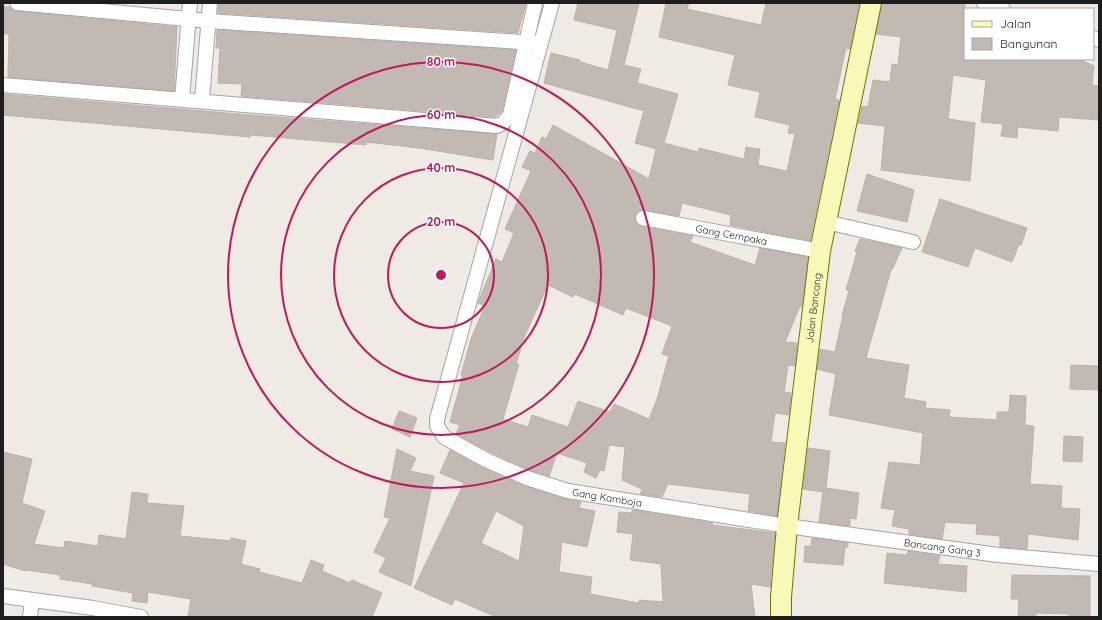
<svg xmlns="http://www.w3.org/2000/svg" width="1102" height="620" font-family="Quicksand,sans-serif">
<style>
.building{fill:#c3b9b3;stroke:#c0b0a6;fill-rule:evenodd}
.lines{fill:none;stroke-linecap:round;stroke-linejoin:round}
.street-casing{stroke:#a5a5a5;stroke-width:16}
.secondary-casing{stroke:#6f7406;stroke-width:22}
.street{stroke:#fff;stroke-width:14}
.secondary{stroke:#f9f8b7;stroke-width:20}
.ring{fill:none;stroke:#c2185b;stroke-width:2}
.labels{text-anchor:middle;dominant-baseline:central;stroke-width:3;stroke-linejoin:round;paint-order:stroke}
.street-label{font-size:10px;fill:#1e1e1e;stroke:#fff}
.centre{fill:#c2185b;stroke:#fff;stroke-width:2}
.ring-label{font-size:12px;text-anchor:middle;font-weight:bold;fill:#c2185b;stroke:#fff;stroke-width:3;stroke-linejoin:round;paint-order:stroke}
</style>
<rect width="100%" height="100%" fill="#efeae3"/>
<g class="building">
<path d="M218 3H526L518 33 218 13Z"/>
<path d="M578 3H639L624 65 641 69 637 83 678 94 664 143 698 152 699 148 744 159 746 147 760 149 758 165 787 171 795 134 788 133 790 125 755 117 760 92 728 85 735 55 659 37 666 3H689L687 9 761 25 766 3H859L850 49 846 48 835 99 839 100 810 241 730 225 731 215 682 203 679 216 644 210 637 212 635 217 637 224 641 226 693 236 690 242 755 265 760 248 808 257 802 307 800 306 785 342 797 343 795 366 788 365 784 392 791 393 789 415 775 413 771 442 785 443 777 516 748 511 750 494 668 484 662 497 640 494 642 489 622 480 625 447 609 445 604 471 600 470 596 478 584 472 587 463 557 453 549 476 530 470 490 452 456 434 460 425 450 422 463 375H461L471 339 485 306 478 303 479 300 496 259 502 262 514 233 505 229 531 171 522 167 530 151 535 153 542 137 546 139 553 125 649 179 656 149 635 143 644 111 544 83 551 53 580 60V62L608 70 617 30 574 20ZM548 285 573 297 575 294 623 315 626 308 672 326 662 354 669 356 657 399 649 419 614 404 610 412 578 401 568 427 532 415 528 427 503 419 519 364H516L525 335Z"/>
<path d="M882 3H965V59H1079L1094 66 1092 85 1099 86V120L1059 117 1058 131 1018 127 1017 138 1001 136 1003 124 981 122 986 80 953 75 948 119 975 123 970 181 881 170 885 126 858 123 862 106 868 107 873 80 890 82 892 64 898 65 901 37 876 34Z"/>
<path d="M3 7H9L16 11 177 27 174 91 8 77 9 34H3Z"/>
<path d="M217 30 516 50 502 111 495 117 241 96 242 84 218 83 220 48H216Z"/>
<path d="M3 94 239 114 497 134 493 160 419 148 366 142V145L251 135 250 137 3 115Z"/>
<path d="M867 174 914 190 907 222 857 211Z"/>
<path d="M940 199 1027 228 1021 245 1019 244 1012 262 975 248 968 267 922 252Z"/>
<path d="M860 239 902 248 892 270H891L866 358 909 365 904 398 926 402 925 408 950 410 949 417 997 420V412H1009L1010 395 1026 396 1025 425 1034 426 1030 484 1062 486 1061 508 1080 509 1078 540 1028 534 1027 549 1000 547V536L976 534 977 524 945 522 942 539 909 534V529L892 526 895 510 881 508 889 462 920 465 923 433 829 415 836 374 817 369 820 349 835 352 843 315H842L849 291 846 290 857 252 855 251Z"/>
<path d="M1071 365 1099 366V390L1070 389Z"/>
<path d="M399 411 417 418 410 437 392 429Z"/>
<path d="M1064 436 1083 437 1082 462 1063 461Z"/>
<path d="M808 448 830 451 826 488 859 493 856 519 850 518V526L819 522 823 492 803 489Z"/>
<path d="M397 449 416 458 410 471 434 476 411 586 379 572 386 558 374 552 390 518 384 517Z"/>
<path d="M450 450 483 468 524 486 565 499 581 502 579 508 595 511 587 547 562 542 559 572 592 577 590 594 639 603V600L663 602 661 564 630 560 633 534 617 532 619 512 631 513 633 510 713 523 712 525 775 533 770 587 751 584 755 617H496L455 599 452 605 414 588 464 483 440 473ZM496 511 524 526 519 561 481 543Z"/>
<path d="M3 452 32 459 22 503 45 511 34 544 64 548 65 541 98 546 99 535 126 539 132 492 148 494 147 503 184 506 180 536 231 541V538L246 541 241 564 260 569 259 572 302 583 311 560 324 565 322 571 350 583 352 580 382 593 372 617H188L191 599 148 592 147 603 132 601 133 593 92 586V584L60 579V575L26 570 25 571 3 564Z"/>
<path d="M812 538 848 543V547H845L843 565 804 562 805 546H811Z"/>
<path d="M908 551 940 556 938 564 967 566 966 592 884 583 887 553 907 555Z"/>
<path d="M1012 575 1090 576V617H1069V614L1036 613V617H1018L1019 599H1011Z"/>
</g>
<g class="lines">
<defs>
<g id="street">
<path d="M17 3 209 21 536 43"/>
<path id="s1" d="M552 3 437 419V426L444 437 486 460 527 478 568 491 787 526 998 555 1099 564"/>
<path d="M984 3 1003 9"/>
<path d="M1093 38 1099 40"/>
<path d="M3 85 497 126 503 123 510 115 535 3"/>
<path d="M182 99 190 3"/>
<path d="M202 100 210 3"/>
<path id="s2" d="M643 218 820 251"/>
<path d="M826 222 913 242"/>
<path d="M3 596 93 608 141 617"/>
<path d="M30 617 32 600"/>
</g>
<g id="secondary">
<path id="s3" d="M781 617V597L787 526 820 251 871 3"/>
</g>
</defs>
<use href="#street" class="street-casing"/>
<use href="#secondary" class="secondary-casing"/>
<use href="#street" class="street"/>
<use href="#secondary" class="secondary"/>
</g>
<g class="ring">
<circle cx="441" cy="275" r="53"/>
<circle cx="441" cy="275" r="107"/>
<circle cx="441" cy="275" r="160"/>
<circle cx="441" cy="275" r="213"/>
</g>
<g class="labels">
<g class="street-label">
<text stroke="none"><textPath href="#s2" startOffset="90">Gang Cempaka</textPath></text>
<text stroke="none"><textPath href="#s3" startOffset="311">Jalan Bancang</textPath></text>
<text stroke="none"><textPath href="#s1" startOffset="627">Gang Kamboja</textPath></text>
<text stroke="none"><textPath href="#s1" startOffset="966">Bancang Gang 3</textPath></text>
</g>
</g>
<circle cx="441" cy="275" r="6" class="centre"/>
<g class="ring-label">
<text x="441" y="66">80 m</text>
<text x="441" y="119">60 m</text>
<text x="441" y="172">40 m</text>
<text x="441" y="226">20 m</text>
</g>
<rect width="1102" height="620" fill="none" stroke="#1e1e1e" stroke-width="8"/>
<rect x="964" y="8" width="130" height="52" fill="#ffffff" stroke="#a5a5a5"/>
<rect x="972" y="21" width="20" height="6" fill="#f9f8b7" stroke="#a5a5a5"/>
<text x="1000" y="28" font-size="12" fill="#1e1e1e">Jalan</text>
<rect x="972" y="38" width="20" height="12" fill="#c3b9b3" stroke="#a5a5a5"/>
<text x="1000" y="48" font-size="12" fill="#1e1e1e">Bangunan</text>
</svg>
